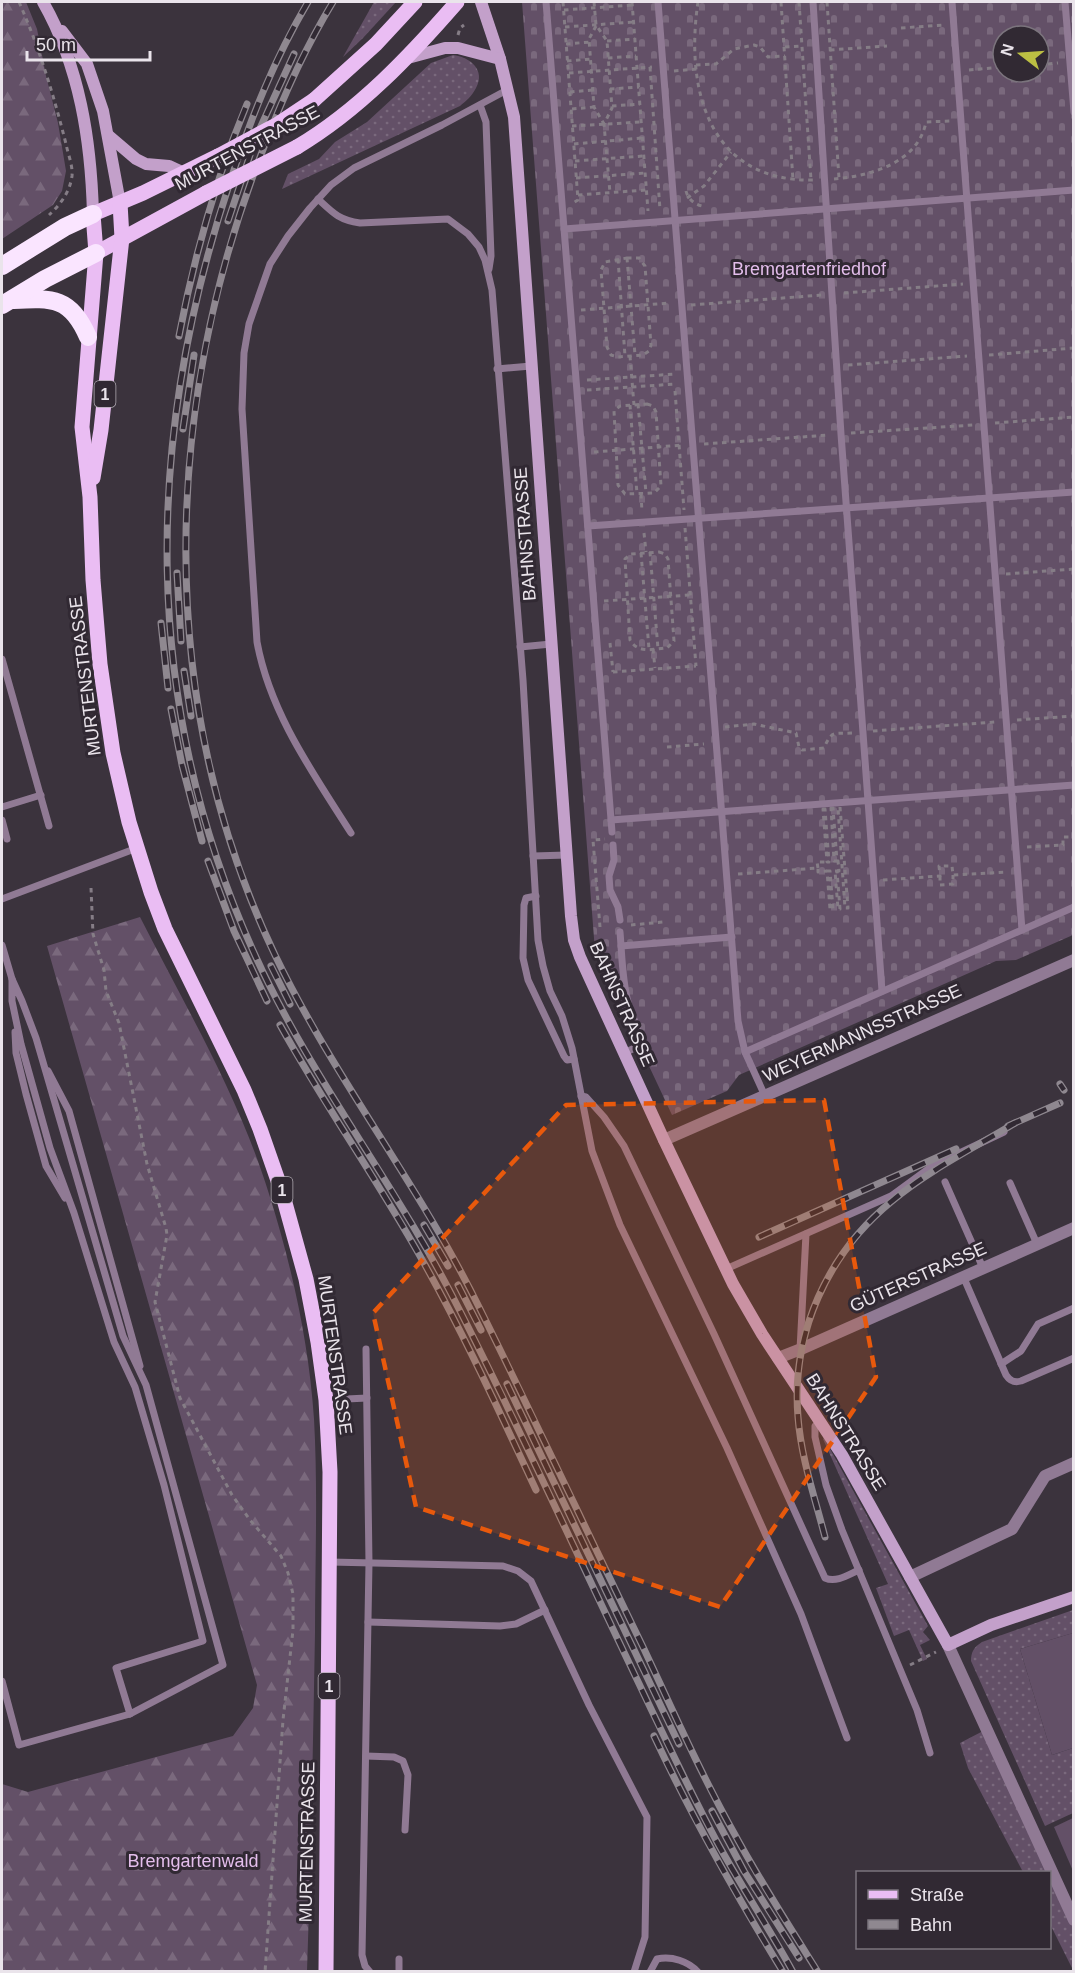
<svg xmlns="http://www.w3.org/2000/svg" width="1075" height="1973" font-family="Helvetica,sans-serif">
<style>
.grass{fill:url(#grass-dots)}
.forest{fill:url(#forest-firs)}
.cemetery{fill:url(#cemetery-stones);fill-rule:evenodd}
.pitch{fill:#635067}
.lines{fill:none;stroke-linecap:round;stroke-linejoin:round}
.path{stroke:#857d86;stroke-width:3;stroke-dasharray:4.5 4.5;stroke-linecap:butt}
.lane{stroke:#907a94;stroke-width:7}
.street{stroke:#907a94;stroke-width:12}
.secondary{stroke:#c3a0ca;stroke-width:12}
.primary{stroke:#eabdf3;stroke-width:15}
.highway{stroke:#fae5ff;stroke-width:18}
.rail-casing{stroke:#8f8890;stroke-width:7}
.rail{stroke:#312933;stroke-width:4.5;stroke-dasharray:14;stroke-linecap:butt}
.primary-bridge{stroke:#eabdf3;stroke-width:15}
.marked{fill:#e8590c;fill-opacity:0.2;stroke:#e8590c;stroke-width:4.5;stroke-dasharray:12 8;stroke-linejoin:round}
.labels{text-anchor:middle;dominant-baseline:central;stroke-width:6;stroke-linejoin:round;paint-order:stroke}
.shield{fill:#312933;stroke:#b2acb4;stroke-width:1.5}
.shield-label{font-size:16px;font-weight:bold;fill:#eae4eb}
.street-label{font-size:18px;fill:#eae4eb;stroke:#312933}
.park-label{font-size:18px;fill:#e4beec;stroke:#312933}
</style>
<defs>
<pattern id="grass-dots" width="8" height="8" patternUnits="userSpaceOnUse" patternTransform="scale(1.5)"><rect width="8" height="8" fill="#635067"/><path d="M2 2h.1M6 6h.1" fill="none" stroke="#7a697d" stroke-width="1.8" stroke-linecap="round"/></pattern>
<pattern id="forest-firs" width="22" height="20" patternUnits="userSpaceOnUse" patternTransform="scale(1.5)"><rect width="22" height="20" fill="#635067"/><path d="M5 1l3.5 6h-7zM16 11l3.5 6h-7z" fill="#7a697d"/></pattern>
<pattern id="cemetery-stones" width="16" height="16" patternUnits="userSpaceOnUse" patternTransform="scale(1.5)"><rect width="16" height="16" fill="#635067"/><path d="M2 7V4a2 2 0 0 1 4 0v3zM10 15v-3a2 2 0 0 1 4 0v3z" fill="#7a697d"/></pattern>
</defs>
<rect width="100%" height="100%" fill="#3b333d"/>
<g class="grass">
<path d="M374 2H396L363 38 343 57Z"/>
<path d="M453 55C470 57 486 70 476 88 472 96 466 101 460 106L282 189 288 174 319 159 335 142 367 122 431 63Z"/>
<path d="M824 1438 928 1626 923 1632 930 1640 920 1645 927 1659 923 1661 909 1630 894 1636 876 1588 888 1584 823 1439Z"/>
<path d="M1073 1610V1633L1020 1649 1052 1755 1073 1748V1813L1045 1826 971 1661C971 1652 974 1647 982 1642Z"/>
<path d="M985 1730 1049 1872H1023L968 1768 960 1743Z"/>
<path d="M1050 1874 1073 1927V1970L1050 1924Z"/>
</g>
<g class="forest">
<path d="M2 2H26L37 29 46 76 58 123 66 171 62 191 53 205 2 239Z"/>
<path d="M140 917C186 1008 239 1096 269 1194 292 1267 309 1343 314 1419 318 1490 315 1561 315 1632 313 1745 311 1858 307 1971H2V1784L28 1792 233 1736 253 1708 257 1685 47 946Z"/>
</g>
<path class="cemetery" d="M522 2H1073V935L1016 960 996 961 739 1075 727 1091 672 1115 595 951ZM1003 36H1039V72H1003Z"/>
<g class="pitch">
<path d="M1073 1633V1748L1052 1755 1020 1649Z"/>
<path d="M1073 1818V1871L1054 1827Z"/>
</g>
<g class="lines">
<g class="path">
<path d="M19 2C39 47 54 96 66 144 68 154 73 166 72 176 70 192 60 205 49 215"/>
<path d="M563 2 578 200 573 203"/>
<path d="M594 2 596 25 607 41 612 108 604 124 610 193"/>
<path d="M632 2 648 211"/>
<path d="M698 2C685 88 708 182 813 180"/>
<path d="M781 2 793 180"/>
<path d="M799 2 811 180"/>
<path d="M827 2 839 178"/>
<path d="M564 10 633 5"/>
<path d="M596 26 589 39 594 107 604 124"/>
<path d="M565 27 634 22"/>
<path d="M901 28 944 25"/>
<path d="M458 35 460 28 464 25"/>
<path d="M607 41 635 39"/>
<path d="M566 44 590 42"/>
<path d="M785 47 802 46"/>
<path d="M830 50 887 46"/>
<path d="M608 58 636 56"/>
<path d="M567 61 591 59"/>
<path d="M696 65 716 64 734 49 754 45 760 47 768 57 785 56"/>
<path d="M1039 65 1058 63"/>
<path d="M650 67 660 210"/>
<path d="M969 70 1003 67"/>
<path d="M674 71 697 69"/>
<path d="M569 73 652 67"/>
<path d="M610 89 639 87"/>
<path d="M570 92 593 90"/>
<path d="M612 106 640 104"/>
<path d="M572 109 594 107"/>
<path d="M572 126 641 122"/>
<path d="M574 144 642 138"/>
<path d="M575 161 643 156"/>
<path d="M576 178 645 173"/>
<path d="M834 179C870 176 918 163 926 122L951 121"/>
<path d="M686 191C688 199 694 204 702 206"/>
<path d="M578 195 646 190"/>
<path d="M687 198 704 186 731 152"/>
<path d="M627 258H639L645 266 651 345 649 351 643 355 618 357 611 355 607 347 601 270 605 262Z"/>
<path d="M627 258 635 355"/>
<path d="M618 259 625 356"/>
<path d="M844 293 963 284"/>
<path d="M691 305 822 295"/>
<path d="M581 310 670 303"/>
<path d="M989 355 1074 348"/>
<path d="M630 356 634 405"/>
<path d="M848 365 967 356"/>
<path d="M587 380 676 374"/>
<path d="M587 390 676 384"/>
<path d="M675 391 684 510"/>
<path d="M638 404 646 493"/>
<path d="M647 404 653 406 656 412 661 486 654 493 625 494 618 485 614 411 620 406Z"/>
<path d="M630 405 637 494"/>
<path d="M995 423 1074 417"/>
<path d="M851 433 973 425"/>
<path d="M704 444 829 435"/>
<path d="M594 452 683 445"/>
<path d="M641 494 642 512"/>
<path d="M685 528 696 666"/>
<path d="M644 533 646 552"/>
<path d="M650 552 658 649"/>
<path d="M659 552 665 554 668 559 674 641 667 648C653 649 638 654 630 640L625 559 631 554Z"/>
<path d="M641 553 649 649"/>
<path d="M1006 574 1074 569"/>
<path d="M604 601 690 595"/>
<path d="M610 643 613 672"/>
<path d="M653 649 655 668"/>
<path d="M613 672 696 666"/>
<path d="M1017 720 1074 716"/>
<path d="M725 727 754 724 796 733 799 747 802 750 824 748C832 730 833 734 852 733"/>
<path d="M873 731 995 722"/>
<path d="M667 747 704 744"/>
<path d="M840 807 848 908H845L838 808Z"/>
<path d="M831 808H833L837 861H834Z"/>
<path d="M823 809H825L829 862H827Z"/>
<path d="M1027 847 1063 845V837H1074"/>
<path d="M837 861H838L839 871H837"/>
<path d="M818 868 817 862H827"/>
<path d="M827 871H830L833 909H830Z"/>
<path d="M835 871H837L840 909H838Z"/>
<path d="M738 874 818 868V872L827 871"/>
<path d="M940 876V885L953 884V875"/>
<path d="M883 880 940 876 939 866H952L953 875 1007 872"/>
<path d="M91 888 93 934 104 970 106 991 119 1023 147 1164 166 1228 167 1235 155 1302 180 1398 232 1495 250 1520 281 1556 288 1573 293 1594V1630L283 1720 265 1972"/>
<path d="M631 925 663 922"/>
<path d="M600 927 593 840 605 839"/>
<path d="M910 1665 936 1652"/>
</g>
<g class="lane">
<path d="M546 2 612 832"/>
<path d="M658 2 738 1021 745 1052 765 1096"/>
<path d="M813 2 841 434 882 991"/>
<path d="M952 2 1022 930"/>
<path d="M1065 2 1074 112"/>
<path d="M480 105 486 122 491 256 489 269"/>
<path d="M318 199C333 213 339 220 360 223L448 219 468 234 479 247 485 260 492 290 523 680 538 940 543 966 550 991 562 1016 572 1048 592 1151 620 1225 727 1448 801 1614 847 1738"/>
<path d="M564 229 1074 190"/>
<path d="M497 369 531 366"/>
<path d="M588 526 1074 492"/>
<path d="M520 647 551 644"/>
<path d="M2 659 49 826"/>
<path d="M2 807 41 795"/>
<path d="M2 820 7 839"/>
<path d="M611 820 1074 785"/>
<path d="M351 833C313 773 270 713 257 642L242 409 244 353 249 324 270 264 288 236 310 208 331 185 354 168 442 125 507 90"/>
<path d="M613 845 614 860 609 876 610 890 618 907 620 920"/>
<path d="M533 856 567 855"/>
<path d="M536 896 526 898 524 905 523 958 528 980 564 1056 567 1060 574 1059"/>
<path d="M2 899 137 848"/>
<path d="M620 932C622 955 622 979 628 1002 631 1017 642 1030 639 1046L624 1053"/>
<path d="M2 945 12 979"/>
<path d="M621 946 732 937"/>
<path d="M12 979 22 1001 36 1038 123 1336 146 1385 223 1665 130 1714 116 1668 203 1641 164 1485 135 1387 114 1342 74 1213 50 1148 21 1044 12 1001Z"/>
<path d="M15 1032 16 1053 26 1094 46 1166 65 1198"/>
<path d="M745 1052 1074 907"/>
<path d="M48 1071 69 1111 140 1366"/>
<path d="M581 1096 586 1097 604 1117 624 1146 714 1334 825 1578C836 1583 848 1575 859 1570"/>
<path d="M945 1182 983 1268"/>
<path d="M1010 1183 1037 1244"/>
<path d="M726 1269 891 1196 932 1166 1004 1132"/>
<path d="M963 1276 1006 1375C1010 1381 1014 1383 1021 1381L1074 1358"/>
<path d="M366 1349 369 1563 362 1955 365 1966 370 1972"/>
<path d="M800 1350 806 1234"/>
<path d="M1001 1364 1021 1351 1038 1324 1074 1308"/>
<path d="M326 1400 367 1398"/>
<path d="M820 1421 815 1426V1437L826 1485 842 1530 917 1710 930 1753"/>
<path d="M330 1562 503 1566 518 1571 531 1581 589 1705 647 1817 645 1937 634 1972"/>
<path d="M368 1622 500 1626 516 1624 545 1610"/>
<path d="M2 1681 19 1745 130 1714"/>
<path d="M366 1756 394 1757 403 1761 408 1775 405 1830"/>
<path d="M399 1972V1959"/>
<path d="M650 1972 657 1959C672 1956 688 1961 698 1972"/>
</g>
<g class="street">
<path d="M664 1140 1074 960"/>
<path d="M778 1358 801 1349 1074 1228"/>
<path d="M910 1577 1012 1529 1045 1476 1074 1463"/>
<path d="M948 1645 1074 1920"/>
</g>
<g class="secondary">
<path d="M43 2C80 67 91 141 93 214"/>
<path d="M481 2 500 59 514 117 571 916 574 940 580 957 664 1140 733 1284 762 1334 842 1455 948 1645 991 1625 1074 1597"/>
<path d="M62 31 87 64 103 111 120 203"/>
<path d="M404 59 445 48H458L500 59"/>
<path d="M109 136 136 159 146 164 169 166 184 173"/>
</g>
<g class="primary">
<path d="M314 100 376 44 415 2"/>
<path d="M297 147C359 110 410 56 457 2"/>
<path d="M218 156 143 193 93 214 96 253 82 427 90 497 93 580 100 664 113 753 129 822 151 892 165 929 244 1090 260 1129 282 1192 306 1279 318 1342 326 1400 330 1472 326 1972"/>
<path d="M96 253 206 193"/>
<path d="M93 478 101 430 122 238 120 203"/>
</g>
<g class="highway">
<path d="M2 266 65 227 93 214"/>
<path d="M13 300C53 298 71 297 88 337"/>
<path d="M2 305 45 279 96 253"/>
</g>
<defs>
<g id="rail">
<path d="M308 2C274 60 252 115 231 179 144 438 140 703 255 955 311 1079 398 1187 459 1309 516 1421 568 1535 622 1648 653 1713 683 1778 717 1842 741 1886 769 1928 793 1972"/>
<path d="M333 2C305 48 283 97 264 147 162 405 154 701 275 955 334 1078 420 1186 480 1309 536 1422 589 1536 644 1649 673 1711 701 1774 734 1833 760 1881 789 1926 818 1972"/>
<path d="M228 221 256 137 294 54"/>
<path d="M179 336C194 257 216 178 247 104"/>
<path d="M183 429 194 355"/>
<path d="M177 573 181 641"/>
<path d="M161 623 168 688"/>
<path d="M184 671 191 716"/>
<path d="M171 709 182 765 202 841"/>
<path d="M208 861 234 931 267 1001"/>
<path d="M271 966 290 1004"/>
<path d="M280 1025C324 1104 376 1178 420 1256 463 1332 499 1411 536 1490"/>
<path d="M1060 1084 1064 1090"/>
<path d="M1008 1126 1060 1103"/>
<path d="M424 1225 448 1266"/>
<path d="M759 1237 956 1149"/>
<path d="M458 1285 481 1330"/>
<path d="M507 1384 679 1744"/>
<path d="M825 1537C815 1498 801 1458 798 1417 791 1334 827 1254 892 1201 929 1170 974 1148 1015 1123"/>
<path d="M654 1736C692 1817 736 1895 783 1972"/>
<path d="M712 1811 744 1871 799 1958"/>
</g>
</defs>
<use href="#rail" class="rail-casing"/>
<use href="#rail" class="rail"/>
<g class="primary-bridge">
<path d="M218 156 278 124 314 100"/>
<path d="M206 193 297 147"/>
</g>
</g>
<path class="marked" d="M824 1100 876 1377 720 1607 416 1507 373 1313 566 1105Z"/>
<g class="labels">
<g class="shield">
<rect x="94.5" y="381" width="21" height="26" rx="4.5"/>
<rect x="271.5" y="1177" width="21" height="26" rx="4.5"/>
<rect x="318.5" y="1673" width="21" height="26" rx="4.5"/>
</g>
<g class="shield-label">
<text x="105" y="394">1</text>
<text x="282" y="1190">1</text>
<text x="329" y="1686">1</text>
</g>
<g class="street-label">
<text transform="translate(247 148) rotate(-28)">MURTENSTRASSE</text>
<text transform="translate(525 534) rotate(-94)">BAHNSTRASSE</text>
<text transform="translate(85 676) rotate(-97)">MURTENSTRASSE</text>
<text transform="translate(622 1004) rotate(66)">BAHNSTRASSE</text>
<text transform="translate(862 1033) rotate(-24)">WEYERMANNSSTRASSE</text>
<text transform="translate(918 1277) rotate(-24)">GÜTERSTRASSE</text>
<text transform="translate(335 1355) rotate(82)">MURTENSTRASSE</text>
<text transform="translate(846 1432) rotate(58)">BAHNSTRASSE</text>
<text transform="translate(307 1842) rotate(-89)">MURTENSTRASSE</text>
</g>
<g class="park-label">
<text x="809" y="269">Bremgartenfriedhof</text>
<text x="193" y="1861">Bremgartenwald</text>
</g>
</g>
<rect width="1075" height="1973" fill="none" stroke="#eae4eb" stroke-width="6"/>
<rect x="856" y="1871" width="195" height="78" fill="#312933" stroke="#7b747d" stroke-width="1.5"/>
<rect x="868" y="1890" width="30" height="9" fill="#eabdf3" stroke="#7b747d" stroke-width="1.5"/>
<text x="910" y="1901" font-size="18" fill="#eae4eb">Straße</text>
<rect x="868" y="1920" width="30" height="9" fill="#8f8890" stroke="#7b747d" stroke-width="1.5"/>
<text x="910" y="1931" font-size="18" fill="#eae4eb">Bahn</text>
<g transform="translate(1021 54) rotate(287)"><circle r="28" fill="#312933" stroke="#7b747d" stroke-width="1.5"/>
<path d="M0-4.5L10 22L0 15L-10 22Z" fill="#bcbf43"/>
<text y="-9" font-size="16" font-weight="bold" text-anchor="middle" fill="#eae4eb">N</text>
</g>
<path d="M27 51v9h123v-9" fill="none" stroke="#eae4eb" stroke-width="3"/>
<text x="36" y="51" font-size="18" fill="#eae4eb" stroke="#312933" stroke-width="4.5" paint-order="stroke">50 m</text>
</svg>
